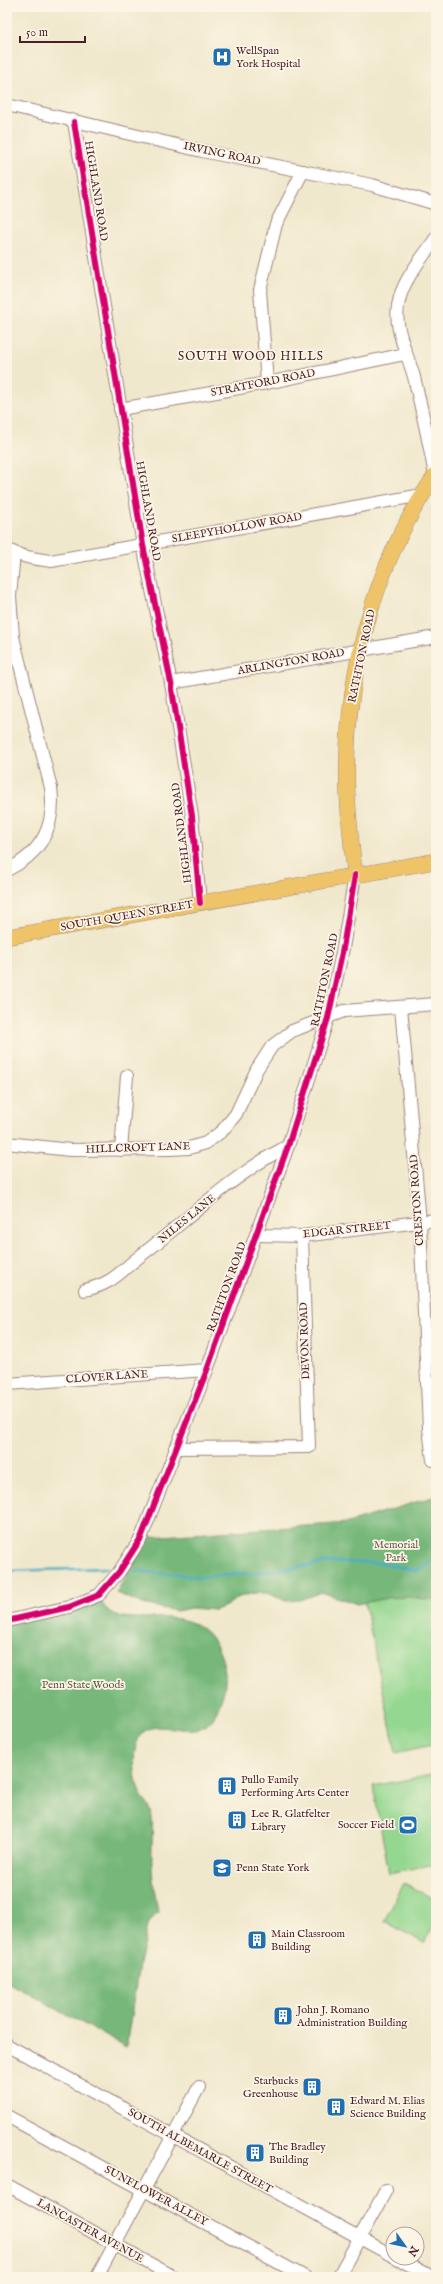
<svg xmlns="http://www.w3.org/2000/svg" width="443" height="2284" font-family="'IM FELL English',serif">
<style>
.green{fill:#94d790;stroke:#6f7b5e}
.forest{fill:#77b87a;stroke:#606c52}
.lines{fill:none;stroke-linecap:round;stroke-linejoin:round}
.stream{stroke:#46adc6;stroke-width:2.5}
.minor-casing{stroke:#9d847c;stroke-width:14}
.major-casing{stroke:#9d847c;stroke-width:16}
.minor{stroke:#fff;stroke-width:12}
.major{stroke:#efc469;stroke-width:15}
.cycleway-casing{stroke:#fcf5e5;stroke-width:8}
.cycleway{stroke:#d6006c;stroke-width:6}
.labels{text-anchor:middle;dominant-baseline:central;stroke-width:3.5;stroke-linejoin:round;paint-order:stroke}
.poi-label{font-size:11px;fill:#4a1f2b;stroke:#fcf5e5;text-anchor:start}
.street-label{font-size:11px;fill:#4a1f2b;stroke:#fcf5e5}
.park-label{font-size:11px;fill:#605649;stroke:#fcf5e5}
.neighbourhood-label{font-size:12px;letter-spacing:1px;fill:#4a1f2b;stroke:#fcf5e5}
</style>
<rect width="100%" height="100%" fill="#fcf5e5"/>
<filter id="ink" filterUnits="userSpaceOnUse"><feTurbulence type="fractalNoise" baseFrequency=".025" numOctaves="2"/><feDisplacementMap in="SourceGraphic" scale="8" xChannelSelector="R" yChannelSelector="G"/><feConvolveMatrix kernelMatrix="1 2 1 2 8 2 1 2 1" color-interpolation-filters="sRGB"/></filter>
<filter id="wash" filterUnits="userSpaceOnUse"><feTurbulence type="fractalNoise" baseFrequency=".012" numOctaves="4" result="noise"/><feDisplacementMap in="SourceGraphic" scale="16" xChannelSelector="R" yChannelSelector="G"/><feGaussianBlur stdDeviation="0.9" result="paint"/><feColorMatrix in="noise" values="0 0 0 0 0 0 0 0 0 0 0 0 0 0 0 0 0 1.4 0 .05"/><feComposite in="paint" operator="in"/></filter>
<g filter="url(#wash)">
<rect width="100%" height="100%" fill="#f0e8cc"/>
<g class="green">
<path d="M436 1496V1744L396 1753 348 1523Z"/>
<path d="M436 1774V1864L389 1873 373 1786Z"/>
<path d="M404 1883 436 1900V1921L424 1943 384 1921Z"/>
</g>
<g class="forest">
<path d="M436 1496V1600L408 1597 387 1598 357 1604 321 1592 300 1600 286 1601 267 1593H254L239 1597 226 1606 214 1610 191 1608 176 1611 143 1604 116 1593 149 1537 348 1523Z"/>
<path d="M99 1595C113 1648 197 1581 222 1659 227 1675 226 1689 220 1703 217 1709 215 1718 210 1722 191 1741 154 1715 140 1736 131 1750 134 1778 140 1792 142 1799 149 1804 151 1811 154 1823 151 1851 152 1865 152 1881 156 1898 158 1913L149 1922 140 1959 126 2047 7 1982V1621Z"/>
</g>
<g class="lines">
<g class="stream">
<path d="M7 1571 107 1568"/>
<path d="M135 1571 200 1577 257 1573 331 1562 381 1563 417 1571 436 1558"/>
</g>
</g>
</g>
<g filter="url(#ink)">
<g class="lines">
<defs>
<g id="minor">
<path d="M7 105 202 151 372 185 436 204"/>
<path d="M74 122 143 545 171 683 192 816 200 903"/>
<path d="M436 238C423 257 406 276 400 297 391 325 407 351 414 377 422 411 430 446 436 481"/>
<path d="M267 383 260 290 276 224 303 171"/>
<path d="M120 409 267 383 405 354"/>
<path d="M7 549C20 557 36 559 51 561L422 495"/>
<path d="M171 683 436 637"/>
<path d="M7 870C42 853 56 826 51 788L13 637 10 596 14 553"/>
<path d="M401 1007 420 1222 429 1428 433 1460"/>
<path d="M7 1143 70 1150 170 1149 189 1148 206 1143 222 1131 236 1114 257 1069 272 1046 292 1031 344 1011 436 1004"/>
<path d="M121 1150 127 1076"/>
<path d="M257 1235 302 1236 436 1220"/>
<path d="M85 1290C114 1283 118 1273 139 1257 188 1220 233 1174 288 1146"/>
<path d="M7 1384 207 1370"/>
<path d="M175 1448 309 1447 302 1236"/>
<path d="M7 1621 69 1607 99 1595 119 1572 141 1538 207 1370 288 1146 328 1018 343 948 355 875"/>
<path d="M7 2045 393 2256"/>
<path d="M7 2116 305 2277"/>
<path d="M7 2185 174 2277"/>
<path d="M397 2258 432 2277"/>
<path d="M97 2277 199 2087"/>
<path d="M338 2277 386 2190"/>
</g>
<g id="major">
<path d="M355 875C351 842 347 809 347 775 346 670 376 561 436 474"/>
<path d="M7 937 436 861"/>
</g>
</defs>
<use href="#minor" class="minor-casing"/>
<use href="#major" class="major-casing"/>
<use href="#minor" class="minor"/>
<use href="#major" class="major"/>
<defs>
<g id="cycleway">
<path d="M74 122 143 545 171 683 192 816 200 903"/>
<path d="M7 1621 69 1607 99 1595 119 1572 141 1538 207 1370 288 1146 328 1018 343 948 355 875"/>
</g>
</defs>
<use href="#cycleway" class="cycleway-casing"/>
<use href="#cycleway" class="cycleway"/>
</g>
</g>
<defs>
<symbol id="hospital-square" viewBox="-11 -11 22 22"><rect x="-9" y="-9" width="18" height="18" rx="4" fill="#1f6fb2" stroke="#fcf5e5"/><path d="M-5-5h3v3.5h4V-5h3V5h-3V1.5h-4V5h-3Z" fill="#fff"/></symbol>
<symbol id="building-square" viewBox="-11 -11 22 22"><rect x="-9" y="-9" width="18" height="18" rx="4" fill="#1f6fb2" stroke="#fcf5e5"/><path d="M-4-6H4V6H1V3H-1V6H-4ZM-2.5-4.3h1.7v1.8h-1.7ZM.8-4.3h1.7v1.8H.8ZM-2.5-1h1.7V.8h-1.7ZM.8-1h1.7V.8H.8Z" fill="#fff"/></symbol>
<symbol id="stadium-square" viewBox="-11 -11 22 22"><rect x="-9" y="-9" width="18" height="18" rx="4" fill="#1f6fb2" stroke="#fcf5e5"/><path d="M0-5a6.5 5 0 1 0 0 10a6.5 5 0 1 0 0-10ZM-3.5-1.8h7v3.6h-7Z" fill="#fff"/></symbol>
<symbol id="university-square" viewBox="-11 -11 22 22"><rect x="-9" y="-9" width="18" height="18" rx="4" fill="#1f6fb2" stroke="#fcf5e5"/><path d="M0-5L7-2L0 1L-7-2ZM-4 1L0 2.5L4 1V4Q0 6-4 4Z" fill="#fff"/></symbol>
</defs>
<g fill-rule="evenodd">
<use href="#hospital-square" x="211" y="46" width="22" height="22"/>
<use href="#building-square" x="216" y="1775" width="22" height="22"/>
<use href="#building-square" x="226" y="1809" width="22" height="22"/>
<use href="#stadium-square" x="397" y="1814" width="22" height="22"/>
<use href="#university-square" x="211" y="1857" width="22" height="22"/>
<use href="#building-square" x="246" y="1929" width="22" height="22"/>
<use href="#building-square" x="272" y="2005" width="22" height="22"/>
<use href="#building-square" x="301" y="2076" width="22" height="22"/>
<use href="#building-square" x="325" y="2096" width="22" height="22"/>
<use href="#building-square" x="244" y="2142" width="22" height="22"/>
</g>
<g class="labels">
<g class="poi-label">
<text x="236" y="51">WellSpan<tspan x="236" dy="13">York Hospital</tspan></text>
<text x="241" y="1780">Pullo Family<tspan x="241" dy="13">Performing Arts Center</tspan></text>
<text x="251" y="1814">Lee R. Glatfelter<tspan x="251" dy="13">Library</tspan></text>
<text x="394" y="1825" text-anchor="end">Soccer Field</text>
<text x="236" y="1868">Penn State York</text>
<text x="271" y="1934">Main Classroom<tspan x="271" dy="13">Building</tspan></text>
<text x="297" y="2010">John J. Romano<tspan x="297" dy="13">Administration Building</tspan></text>
<text x="298" y="2081" text-anchor="end">Starbucks<tspan x="298" dy="13">Greenhouse</tspan></text>
<text x="350" y="2101">Edward M. Elias<tspan x="350" dy="13">Science Building</tspan></text>
<text x="269" y="2147">The Bradley<tspan x="269" dy="13">Building</tspan></text>
</g>
<g class="street-label">
<text transform="translate(222 154) rotate(12)">IRVING ROAD</text>
<text transform="translate(96 191) rotate(81)">HIGHLAND ROAD</text>
<text transform="translate(263 383) rotate(-11)">STRATFORD ROAD</text>
<text transform="translate(148 511) rotate(80)">HIGHLAND ROAD</text>
<text transform="translate(237 528) rotate(-10)">SLEEPYHOLLOW ROAD</text>
<text transform="translate(362 656) rotate(-78)">RATHTON ROAD</text>
<text transform="translate(291 662) rotate(-10)">ARLINGTON ROAD</text>
<text transform="translate(182 833) rotate(-97)">HIGHLAND ROAD</text>
<text transform="translate(127 916) rotate(-10)">SOUTH QUEEN STREET</text>
<text transform="translate(325 980) rotate(-78)">RATHTON ROAD</text>
<text transform="translate(138 1148) rotate(-2)">HILLCROFT LANE</text>
<text transform="translate(417 1200) rotate(-94)">CRESTON ROAD</text>
<text transform="translate(187 1219) rotate(-39)">NILES LANE</text>
<text transform="translate(347 1230) rotate(-6)">EDGAR STREET</text>
<text transform="translate(227 1287) rotate(-70)">RATHTON ROAD</text>
<text transform="translate(305 1341) rotate(-92)">DEVON ROAD</text>
<text transform="translate(107 1377) rotate(-4)">CLOVER LANE</text>
<text transform="translate(200 2151) rotate(29)">SOUTH ALBEMARLE STREET</text>
<text transform="translate(156 2196) rotate(28)">SUNFLOWER ALLEY</text>
<text transform="translate(90 2231) rotate(29)">LANCASTER AVENUE</text>
</g>
<g class="park-label">
<text x="396" y="1545">Memorial<tspan x="396" dy="13">Park</tspan></text>
<text x="83" y="1685">Penn State Woods</text>
</g>
<g class="neighbourhood-label">
<text x="251" y="356">SOUTH WOOD HILLS</text>
</g>
</g>
<rect width="443" height="2284" fill="none" stroke="#fcf5e5" stroke-width="24"/>
<g transform="translate(405 2246) rotate(123)"><circle r="19" fill="#fcf5e5" stroke="#b59f9b"/>
<path d="M0-3L7 15L0 10L-7 15Z" fill="#1f6fb2"/>
<text y="-6" font-size="11" font-weight="bold" text-anchor="middle" fill="#4a1f2b">N</text>
</g>
<path d="M20 36v6h65v-6" fill="none" stroke="#4a1f2b" stroke-width="2"/>
<text x="26" y="36" font-size="12" fill="#4a1f2b" stroke="#fcf5e5" stroke-width="3" paint-order="stroke">50 m</text>
</svg>
